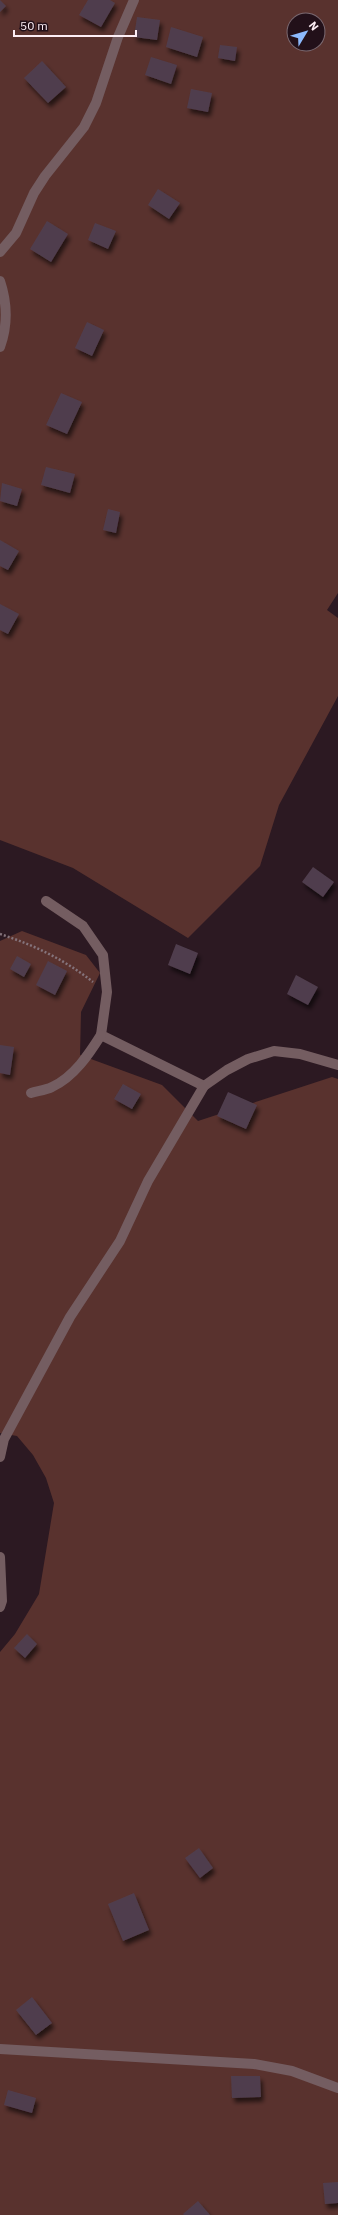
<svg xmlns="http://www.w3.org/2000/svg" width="338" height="2215" font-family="'IBM Plex Sans',sans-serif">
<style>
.green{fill:#59322e;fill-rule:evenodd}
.building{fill:#503e4d;filter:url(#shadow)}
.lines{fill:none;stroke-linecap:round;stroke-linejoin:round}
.path{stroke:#85747c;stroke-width:2.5;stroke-dasharray:2 2;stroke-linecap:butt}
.street{stroke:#745d61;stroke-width:10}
</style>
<defs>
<filter id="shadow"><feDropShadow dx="2.5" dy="4.5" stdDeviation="2" flood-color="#0009"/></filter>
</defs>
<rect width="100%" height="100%" fill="#2c1922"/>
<g class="green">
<path d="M0 0H338V593L327 610 338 618V696L279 805 260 866 188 938 73 868 0 840ZM294 20H318V44H294Z"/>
<path d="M22 931 86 955 100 973 81 1012 80 1055 162 1085 198 1121 332 1077 338 1079V2215H0V1652L15 1634 39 1594 54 1503 46 1478 33 1455 17 1436 0 1433V941Z"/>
</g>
<g class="building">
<path d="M0 0 6 6 0 12Z"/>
<path d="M88 0H110L115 3 101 27 79 15Z"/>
<path d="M137 17 160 20 157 40 134 37Z"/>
<path d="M171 27 203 37 197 57 166 47Z"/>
<path d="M220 45 237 47 235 61 218 58Z"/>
<path d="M151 57 177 65 171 84 145 75Z"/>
<path d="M42 61 66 87 48 103 24 78Z"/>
<path d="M191 89 212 93 208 112 187 108Z"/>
<path d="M158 189 180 203 169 219 148 205Z"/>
<path d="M47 221 68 234 51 262 30 249Z"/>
<path d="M95 223 116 231 108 249 88 240Z"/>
<path d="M87 322 104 330 92 356 75 348Z"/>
<path d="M61 393 82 402 67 434 46 425Z"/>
<path d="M46 467 75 474 70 493 41 485Z"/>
<path d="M2 483 22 489 17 506 0 501Z"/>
<path d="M108 509 120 512 116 533 103 530Z"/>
<path d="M0 540 19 551 8 570 0 566Z"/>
<path d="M0 604 19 614 8 634 0 630Z"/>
<path d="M313 867 334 882 323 897 302 882Z"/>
<path d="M176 944 198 953 190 974 168 965Z"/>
<path d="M17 956 31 964 24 977 10 969Z"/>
<path d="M48 961 67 971 55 995 36 985Z"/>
<path d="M296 975 318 987 308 1005 287 994Z"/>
<path d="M0 1045 14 1047 10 1075 0 1073Z"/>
<path d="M123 1084 141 1094 132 1109 114 1099Z"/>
<path d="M228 1092 257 1105 246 1129 217 1116Z"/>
<path d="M27 1634 37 1644 25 1658 14 1648Z"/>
<path d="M199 1848 213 1868 200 1878 185 1858Z"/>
<path d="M134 1893 149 1930 123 1941 108 1904Z"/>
<path d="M32 1997 52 2023 36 2035 16 2010Z"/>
<path d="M231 2076H260L261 2097 232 2098Z"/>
<path d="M8 2090 36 2098 32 2113 4 2105Z"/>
<path d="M338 2182V2203L325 2204 323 2183Z"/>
<path d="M198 2201 210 2215H184L183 2214Z"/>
</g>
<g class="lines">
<path class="path" d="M0 934C34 945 65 960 93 982"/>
<g class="street">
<path d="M0 252 16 233 34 193 45 176 84 127 96 103 118 37 134 0"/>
<path d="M0 281C7 302 8 325 0 347"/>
<path d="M46 901 83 926 103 955 107 992 101 1035 204 1086"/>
<path d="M31 1093C38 1091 46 1090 52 1087 74 1077 89 1054 101 1035"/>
<path d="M0 1457 4 1439 70 1317 120 1241 148 1181 204 1086 227 1070 248 1059 274 1051 300 1054 338 1065"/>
<path d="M0 1557 2 1601 0 1607"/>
<path d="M0 2049 254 2064 292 2071 338 2088"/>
</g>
</g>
<g transform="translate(306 32) rotate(52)"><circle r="19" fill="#221019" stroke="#7a6971"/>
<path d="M0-3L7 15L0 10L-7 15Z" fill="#8cb9fc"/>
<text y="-6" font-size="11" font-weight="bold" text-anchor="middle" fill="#fdeef5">N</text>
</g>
<path d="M14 30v6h122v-6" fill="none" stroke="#fdeef5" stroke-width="2"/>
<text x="20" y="30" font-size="12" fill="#fdeef5" stroke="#221019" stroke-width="3" paint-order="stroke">50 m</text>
</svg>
